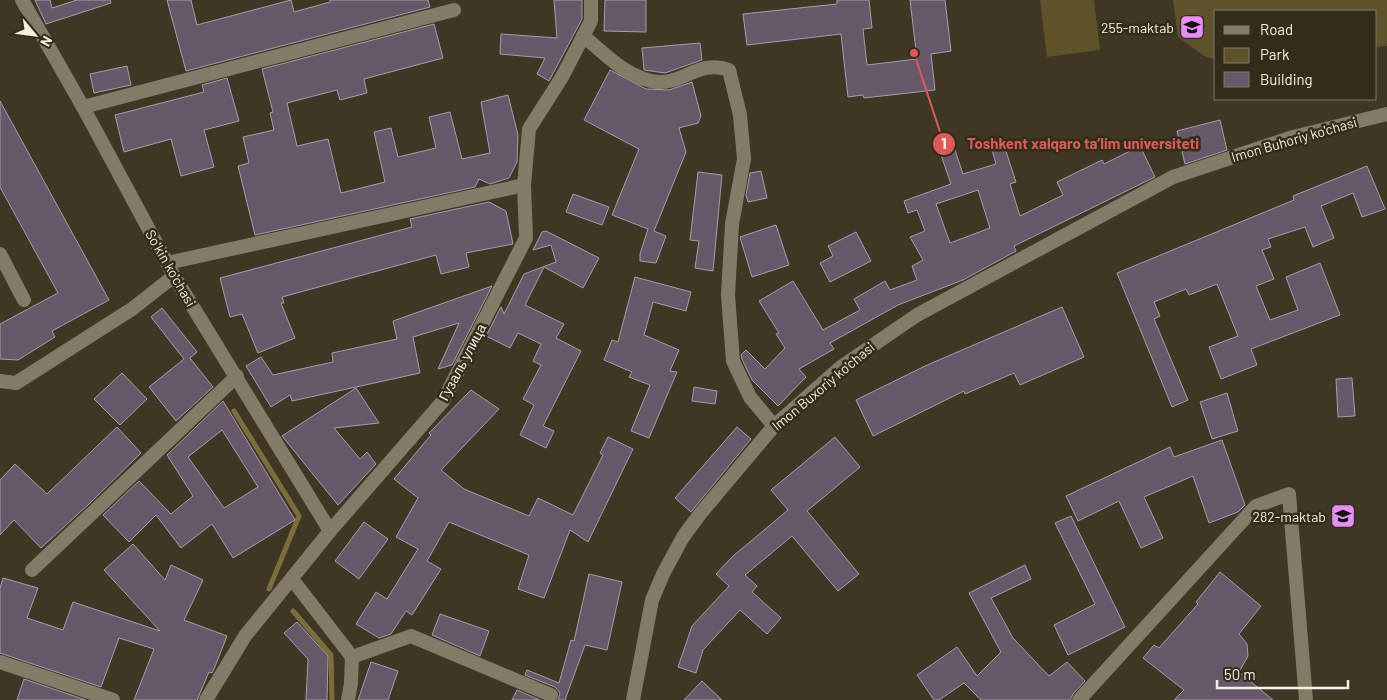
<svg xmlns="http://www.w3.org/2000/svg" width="1387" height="700" font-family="Barlow,sans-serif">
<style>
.green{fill:#5e522a}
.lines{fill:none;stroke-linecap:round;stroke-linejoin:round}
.stream{stroke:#7d6d3c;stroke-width:5}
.building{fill:#665869;stroke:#aa9bae;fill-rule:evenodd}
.minor{stroke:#827b67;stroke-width:14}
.labels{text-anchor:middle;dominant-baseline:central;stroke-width:5;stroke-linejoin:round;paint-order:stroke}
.poi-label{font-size:14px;fill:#f3f0e4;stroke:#322d1b;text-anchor:end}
.street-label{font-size:14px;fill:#f3f0e4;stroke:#322d1b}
.leader{fill:none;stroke:#dd5a57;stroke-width:2}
.callout-dot{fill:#dd5a57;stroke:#322d1b;stroke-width:2}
.mark-label{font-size:15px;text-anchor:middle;font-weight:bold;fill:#fff}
.callout-label{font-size:15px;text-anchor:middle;font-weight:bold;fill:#dd5a57;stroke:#322d1b;stroke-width:5;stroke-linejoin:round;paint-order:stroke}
</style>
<rect width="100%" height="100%" fill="#3d3724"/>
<g class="green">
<path d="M1040 0H1094L1100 50 1047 57Z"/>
<path d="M1173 0H1387V46L1376 47V11H1216V60L1204 56 1178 37Z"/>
</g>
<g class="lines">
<g class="stream">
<path d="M234 411 299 516 269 589"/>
<path d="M293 611 331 655 332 700"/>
</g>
</g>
<g class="building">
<path d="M35 0H50L52 8 77 0H110L111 3 46 24Z"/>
<path d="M167 0H191L197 25 291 0 294 12 330 2V0H428L430 7 186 71Z"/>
<path d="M554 0H582V19L549 81 537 74 545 58 500 54 501 34 557 38Z"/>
<path d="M605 0H646V32L604 31Z"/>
<path d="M837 0H869L872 28 863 29 867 65 917 59 910 0H945L951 51 931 54 935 90 864 98 863 95 848 97 841 34 747 45 743 14 837 4Z"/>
<path d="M434 24 443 58 364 79 367 93 340 100 337 90 287 103 297 146 328 139 341 193 385 182 374 132 391 128 398 157 436 148 429 117 450 112 462 159 490 153 481 102 508 95 518 135 517 162 509 178 490 184 479 179 475 187 255 235 238 166 249 163 243 137 274 130 270 113 273 112 262 69Z"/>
<path d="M700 43 702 60 665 73 644 70 642 48Z"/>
<path d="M127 66 131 85 94 93 90 74Z"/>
<path d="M610 70 646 89 669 90 692 82 701 116 698 123 679 128 686 152 654 231 666 236 656 263 640 261V254L648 229 612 215 639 149 584 120Z"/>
<path d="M227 78 239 121 204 130 214 167 181 176 171 139 124 152 115 115 204 92 202 85Z"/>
<path d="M0 101 109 300 52 331 55 337 18 360 0 359V324L58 293 0 187Z"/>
<path d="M1220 120 1227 150 1185 164 1177 131Z"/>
<path d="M1003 142 1016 182 1010 184 1020 216 1063 195 1057 182 1102 160 1104 164 1140 146 1155 177 1014 246 1016 251 963 280 898 305 830 343 834 349 799 369 806 377 778 406 752 380 742 359 741 355 746 350 765 369 785 348 776 334 779 333 759 301 793 281 823 330 860 310 854 299 885 281 890 290 917 280 912 266 923 260 910 237 925 231 917 210 908 213 904 201 951 184 941 155 955 150 963 174 996 164 991 146ZM978 190 990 228 950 243 936 204Z"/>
<path d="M1367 166 1385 209 1362 217 1353 193 1321 206 1334 238 1313 247 1305 227 1268 239 1271 247 1262 250 1274 279 1256 286 1270 320 1298 310 1286 277 1320 263 1340 315 1251 349 1257 365 1221 379 1209 347 1238 336 1217 284 1189 295 1186 289 1154 302 1160 316 1154 319 1188 400 1172 407 1117 273 1294 200 1293 196Z"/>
<path d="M761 171 767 198 748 202 746 195 750 173Z"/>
<path d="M698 172 722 175 713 271 695 268 699 241 690 240Z"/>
<path d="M573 194 609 207 602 225 566 212Z"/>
<path d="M489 202 506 211 513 244 466 253 469 267 441 274 436 255 282 297 284 303H281L295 338 258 353 242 314 230 317 220 278 412 227 410 219Z"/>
<path d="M776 225 789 265 752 277 740 237Z"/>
<path d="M546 231 599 258 583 288 544 267 525 305 564 324 556 338 581 351 543 426 554 431 546 448 520 435 534 405 523 399 541 365 533 361 541 344 518 333 510 348 486 336 501 307 504 314 524 274 556 262 551 245 533 250 542 232Z"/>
<path d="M856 232 871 261 830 282 820 263 833 256 828 246Z"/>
<path d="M635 277 691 292 686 311 653 302 644 335 679 350 670 371 677 372 649 438 631 431 650 385 629 377 632 372 604 360 612 340 618 342Z"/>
<path d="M492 286 452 365 438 369 459 323 413 337 420 373 292 401 290 395 271 407 246 366 261 357 273 375 333 362 332 353 397 339 393 321Z"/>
<path d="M1062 307 1084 357 1020 385 1014 373 965 394 964 391 873 436 856 400 925 366Z"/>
<path d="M162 308 197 352 190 358 213 387 176 421 149 387 184 359 151 317Z"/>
<path d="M122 373 147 399 120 425 94 399Z"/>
<path d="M1352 378 1355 416 1338 417 1336 379Z"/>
<path d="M694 387 717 391 715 404 692 401Z"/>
<path d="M356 388 379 423 334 428 360 459 367 452 376 464 338 505 282 436Z"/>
<path d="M471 390 499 409 441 470 464 489 529 516 538 498 573 515 603 455 600 453 608 437 633 449 588 542 570 530 544 598 518 589 529 555 449 522 427 561 441 569 412 615 406 611 391 634 379 638 356 624 376 592 387 599 418 549 396 537 418 498 394 479 431 435 429 433Z"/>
<path d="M1227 393 1238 431 1212 439 1200 402Z"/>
<path d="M223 401 295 520 233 558 212 524 181 548 156 515 129 542 103 515 139 481 171 514 193 496 167 455ZM222 430 258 487 224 508 188 457Z"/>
<path d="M117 427 141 453 90 503 41 548 14 520 0 535V480L15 464 47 494Z"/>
<path d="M737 427 751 439 691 512 675 498Z"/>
<path d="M835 437 860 467 807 511 859 574 838 591 792 536 745 575 757 586 752 592 781 618 767 634 740 610 703 650 696 673 678 667 692 626 729 586 716 574 732 557 788 510 771 490Z"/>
<path d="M1222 440 1245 505 1238 512 1209 523 1193 476 1144 497 1163 538 1141 548 1119 501 1078 521 1066 496 1170 447 1174 457Z"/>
<path d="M1071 516 1125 627 1068 655 1054 625 1095 604 1055 523Z"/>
<path d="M364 522 388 539 359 579 335 561Z"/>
<path d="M133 544 165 580 171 565 203 580 184 620 227 636 214 669 212 673 209 672 197 700H134L154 649 119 638 101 687 0 653V588L3 578 38 588 27 618 63 630 73 602 160 631 104 570Z"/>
<path d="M1025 565 1031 579 991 598 1013 638 1049 676 1067 662 1085 681 1073 694 1070 700H981L964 683 939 700H934L917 675 957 647 977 676 1001 652 969 593Z"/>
<path d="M1220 572 1261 606 1239 634 1247 644 1248 656 1239 672 1273 700H1174L1184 690 1143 658 1154 645 1159 648 1198 604 1196 602Z"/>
<path d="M589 574 622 582 607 650 585 645 565 700H558L560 693 555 687 525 675 527 670 559 683 571 640 574 641Z"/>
<path d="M440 614 489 631 480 656 432 635Z"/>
<path d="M297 622 328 656 327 700H306L308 659 284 633Z"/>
<path d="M371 662 398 671 388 700H358Z"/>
<path d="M24 679 86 700H17Z"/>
<path d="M702 681 722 700H684Z"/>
<path d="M517 690 540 700H512Z"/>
</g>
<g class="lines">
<g class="minor">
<path d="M22 0 83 107 174 276 330 531"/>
<path d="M583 36C606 54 627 79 658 82 682 84 701 59 729 70L740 115 744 159 732 224 728 295 733 361 750 397 774 426"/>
<path d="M83 107 454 10"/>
<path d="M0 254 24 300"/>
<path d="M167 263 524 185"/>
<path d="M0 381 16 383 132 309 174 276"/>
<path d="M32 570 237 376"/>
<path d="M292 579 352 657 351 683 348 700"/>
<path d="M352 657 411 636 551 695"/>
<path d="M0 662 113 700"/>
<path d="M206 700 245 636 330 531 443 401 526 238 524 185 529 129 562 77 591 21V0"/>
<path d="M633 700 652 600 663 574 683 537 700 514 774 426 841 367 917 315 1173 177 1293 137 1387 114"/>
<path d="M1079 700 1256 506 1289 494 1306 700"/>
</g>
</g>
<defs>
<symbol id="school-square" viewBox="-11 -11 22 22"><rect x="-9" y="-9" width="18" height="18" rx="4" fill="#ea8dfd" stroke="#322d1b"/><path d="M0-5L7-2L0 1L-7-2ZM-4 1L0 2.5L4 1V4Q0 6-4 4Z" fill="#111"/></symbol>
</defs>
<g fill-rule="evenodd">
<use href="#school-square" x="1178" y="13" width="28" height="28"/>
<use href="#school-square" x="1329" y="502" width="28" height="28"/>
</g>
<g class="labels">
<g class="poi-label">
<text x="1174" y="27">255-maktab</text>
<text x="1326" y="516">282-maktab</text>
</g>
<g class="street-label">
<text transform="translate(1294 139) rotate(-16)">Imon Buhoriy ko'chasi</text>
<text transform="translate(171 268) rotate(60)">So'kin ko'chasi</text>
<text transform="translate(462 362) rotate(-62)">Гузаль улица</text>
<text transform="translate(823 386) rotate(-40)">Imon Buxoriy ko'chasi</text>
</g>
</g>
<path class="leader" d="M914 53L944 144"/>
<g class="callout-dot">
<circle cx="914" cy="53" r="5"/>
<circle cx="944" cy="144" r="12"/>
</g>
<g class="mark-label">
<text x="944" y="149">1</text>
</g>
<g class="callout-label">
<text x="1083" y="149">Toshkent xalqaro ta’lim universiteti</text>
</g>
<rect x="1214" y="10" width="162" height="90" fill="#322d1b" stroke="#7f7b6b"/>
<rect x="1224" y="26" width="25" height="8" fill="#827b67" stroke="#7f7b6b"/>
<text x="1260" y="35" font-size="15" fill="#f3f0e4">Road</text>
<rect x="1224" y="48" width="25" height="15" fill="#5e522a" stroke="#7f7b6b"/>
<text x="1260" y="60" font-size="15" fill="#f3f0e4">Park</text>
<rect x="1224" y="72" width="25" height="15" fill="#665869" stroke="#7f7b6b"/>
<text x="1260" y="85" font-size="15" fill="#f3f0e4">Building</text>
<g transform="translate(35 35) rotate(119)" stroke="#322d1b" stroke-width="4" paint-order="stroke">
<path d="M0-4L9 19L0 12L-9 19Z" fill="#f3f0e4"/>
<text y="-8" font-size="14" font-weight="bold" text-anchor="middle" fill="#f3f0e4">N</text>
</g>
<path d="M1217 680v8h131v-8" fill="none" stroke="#f3f0e4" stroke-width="2.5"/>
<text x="1224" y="680" font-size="15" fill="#f3f0e4" stroke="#322d1b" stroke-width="4" paint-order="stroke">50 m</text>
</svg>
